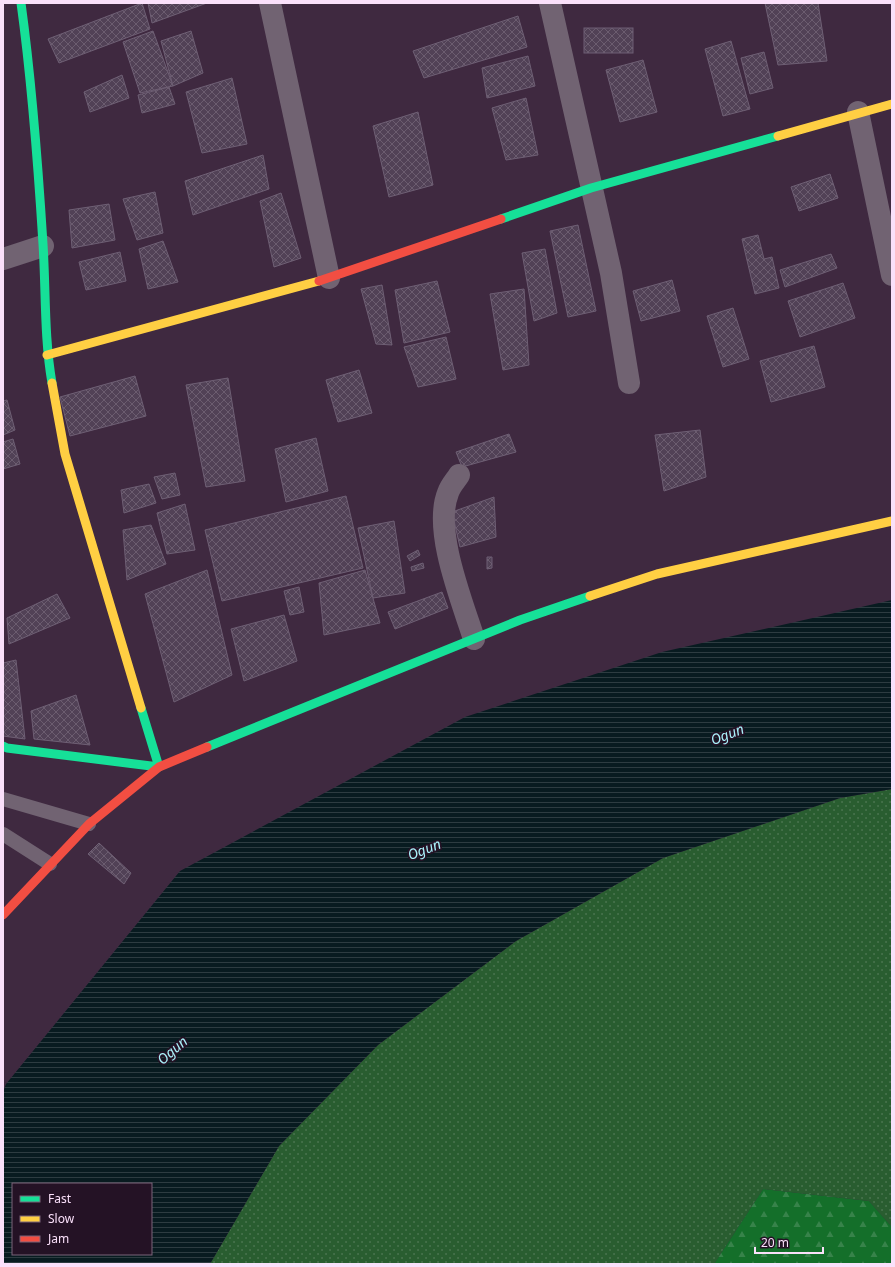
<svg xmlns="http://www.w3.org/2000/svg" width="895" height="1267" font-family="'Noto Sans',sans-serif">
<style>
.grass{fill:url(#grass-dots)}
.forest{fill:url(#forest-firs)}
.water{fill:url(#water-rules);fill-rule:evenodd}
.building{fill:url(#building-cross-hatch);stroke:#6e5f74}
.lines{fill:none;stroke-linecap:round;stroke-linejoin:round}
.lane{stroke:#716372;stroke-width:14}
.street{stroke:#716372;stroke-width:22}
.fast{stroke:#16e098;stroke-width:9}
.slow{stroke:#ffcf43;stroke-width:9}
.jam{stroke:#f24e42;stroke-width:9}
.labels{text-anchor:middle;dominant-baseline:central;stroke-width:3.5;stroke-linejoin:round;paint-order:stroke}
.water-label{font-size:14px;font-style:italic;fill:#a9f1fa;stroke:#241225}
</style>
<defs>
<pattern id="grass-dots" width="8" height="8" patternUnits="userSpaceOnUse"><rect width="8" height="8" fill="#295d30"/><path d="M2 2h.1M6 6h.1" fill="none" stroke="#49744f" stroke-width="1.8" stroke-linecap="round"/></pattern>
<pattern id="forest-firs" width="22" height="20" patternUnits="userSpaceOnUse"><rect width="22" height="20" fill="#146f2a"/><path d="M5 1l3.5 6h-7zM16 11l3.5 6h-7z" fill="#37834a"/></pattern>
<pattern id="water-rules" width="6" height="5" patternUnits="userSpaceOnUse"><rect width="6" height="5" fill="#081b20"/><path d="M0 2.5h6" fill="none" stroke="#2d3c41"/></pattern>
<pattern id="building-cross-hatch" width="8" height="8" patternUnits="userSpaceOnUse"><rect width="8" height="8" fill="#514156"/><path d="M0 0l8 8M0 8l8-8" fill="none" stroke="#6b5c6f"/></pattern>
</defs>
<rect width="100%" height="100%" fill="#3f2940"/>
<path class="grass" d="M892 789V1227L869 1201 763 1189 714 1264H210L279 1146 378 1045 516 941 663 858 840 798Z"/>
<path class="forest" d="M763 1189 869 1201 892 1227V1264H714Z"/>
<path class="water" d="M892 600V789L840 798 663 858 516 941 378 1045 279 1146 210 1264H3V1092L6 1084 180 871 465 717 662 652ZM13 1184H151V1254H13Z"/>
<g class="building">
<path d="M142 3 150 29 59 63 48 39Z"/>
<path d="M148 3H207L152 23Z"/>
<path d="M765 3H818L827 61 778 65Z"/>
<path d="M518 16 527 47 424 78 413 51Z"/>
<rect x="584" y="28" width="49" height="25"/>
<path d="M153 31 173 86 140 93 123 42Z"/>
<path d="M191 31 203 73 173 86 161 41Z"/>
<path d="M731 41 750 109 723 116 705 49Z"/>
<path d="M764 52 773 88 750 94 741 58Z"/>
<path d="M528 56 535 86 487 98 482 68Z"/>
<path d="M643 60 657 112 620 122 606 70Z"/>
<path d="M122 75 129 98 90 112 84 92Z"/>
<path d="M232 78 247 144 202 153 186 92Z"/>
<path d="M169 87 175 104 142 113 138 95Z"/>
<path d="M526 98 538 155 506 160 492 108Z"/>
<path d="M418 112 433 185 389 197 373 126Z"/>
<path d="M263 155 269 189 193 215 185 181Z"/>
<path d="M830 174 838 198 799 211 791 187Z"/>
<path d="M155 192 163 233 137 240 123 199Z"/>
<path d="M281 193 301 258 274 267 260 201Z"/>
<path d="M109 204 115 240 72 248 69 210Z"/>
<path d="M578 225 596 311 568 317 550 231Z"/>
<path d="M758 235 764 259 772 257 779 288 755 294 742 239Z"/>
<path d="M163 241 178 282 148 289 139 249Z"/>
<path d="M545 249 557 313 534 321 522 253Z"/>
<path d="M120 252 126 281 86 290 79 262Z"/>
<path d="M831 254 837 268 785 287 780 270Z"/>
<path d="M672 280 680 311 641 321 633 291Z"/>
<path d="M437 281 450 332 404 343 395 290Z"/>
<path d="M843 283 855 318 800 337 788 301Z"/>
<path d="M382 285 392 345 376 344 361 289Z"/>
<path d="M524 289 529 365 503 370 490 294Z"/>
<path d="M733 308 749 359 723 367 707 316Z"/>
<path d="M446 337 456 379 418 387 404 347Z"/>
<path d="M814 346 825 387 771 402 760 361Z"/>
<path d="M359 370 372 413 338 422 326 380Z"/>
<path d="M135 376 146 416 70 436 60 397Z"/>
<path d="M228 378 245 481 206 487 186 385Z"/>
<path d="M7 400 15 430 3 435V401Z"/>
<path d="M700 430 706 477 664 491 655 435Z"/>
<path d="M509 434 516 452 462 467 456 452Z"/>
<path d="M316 438 328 491 286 502 275 449Z"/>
<path d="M13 439 20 464 3 469V442Z"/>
<path d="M175 473 180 495 162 499 154 477Z"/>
<path d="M149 484 156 503 124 513 121 490Z"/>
<path d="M346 496 363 568 222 601 205 530Z"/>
<path d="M494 497 496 537 460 547 452 512Z"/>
<path d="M185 504 195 550 167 554 157 513Z"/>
<path d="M394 521 405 593 373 598 358 528Z"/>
<path d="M151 525 166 564 127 580 123 530Z"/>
<path d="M418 550 420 555 410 561 407 556Z"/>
<path d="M487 557H492V568L487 569Z"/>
<path d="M423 563 424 568 412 571 411 567Z"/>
<path d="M207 570 232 675 174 702 145 594Z"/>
<path d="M365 570 380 623 324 635 319 583Z"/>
<path d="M299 587 304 612 290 615 284 591Z"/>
<path d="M442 592 448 608 395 629 388 612Z"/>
<path d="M57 594 70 618 9 644 7 618Z"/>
<path d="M284 615 297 661 244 681 231 629Z"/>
<path d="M16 660 25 739 3 736V663Z"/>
<path d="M76 695 90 745 34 739 31 711Z"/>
<path d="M99 843 131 873 124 884 88 854Z"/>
</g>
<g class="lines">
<g class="lane">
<path d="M3 799 89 824"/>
<path d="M3 834 50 864"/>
</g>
<g class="street">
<path d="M270 3 329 278"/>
<path d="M550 3 611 273 629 383"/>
<path d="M858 112 892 275"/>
<path d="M3 259 43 246"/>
<path d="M459 475C456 480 450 486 448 493 433 530 462 601 474 639"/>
</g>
<g class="fast">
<path d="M21 3C32 83 38 164 43 244 46 291 44 337 52 383"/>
<path d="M501 219 591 188 778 136"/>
<path d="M3 746 7 748 159 767 141 708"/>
<path d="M207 747 520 620 590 596"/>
</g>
<g class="slow">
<path d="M778 136 892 104"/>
<path d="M47 355 319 281"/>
<path d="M52 383 65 454 141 708"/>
<path d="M590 596 657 574 892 521"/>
</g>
<g class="jam">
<path d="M319 281 501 219"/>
<path d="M3 915 89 824 159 767 207 747"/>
</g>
</g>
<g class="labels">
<g class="water-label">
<text transform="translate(727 734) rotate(-21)">Ogun</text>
<text transform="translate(424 849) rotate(-21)">Ogun</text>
<text transform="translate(172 1050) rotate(-41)">Ogun</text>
</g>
</g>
<rect width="895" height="1267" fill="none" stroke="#fae0fa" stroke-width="8"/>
<rect x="12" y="1183" width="140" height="72" fill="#241225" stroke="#7a647a"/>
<rect x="20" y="1196" width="20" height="6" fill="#16e098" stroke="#7a647a"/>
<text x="48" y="1203" font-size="12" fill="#fae0fa">Fast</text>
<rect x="20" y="1216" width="20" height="6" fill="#ffcf43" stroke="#7a647a"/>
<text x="48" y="1223" font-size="12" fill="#fae0fa">Slow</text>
<rect x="20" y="1236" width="20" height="6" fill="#f24e42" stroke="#7a647a"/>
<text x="48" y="1243" font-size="12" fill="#fae0fa">Jam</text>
<path d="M755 1247v6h68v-6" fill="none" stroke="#fae0fa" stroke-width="2"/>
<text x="761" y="1247" font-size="12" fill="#fae0fa" stroke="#241225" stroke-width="3" paint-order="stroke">20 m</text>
</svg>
